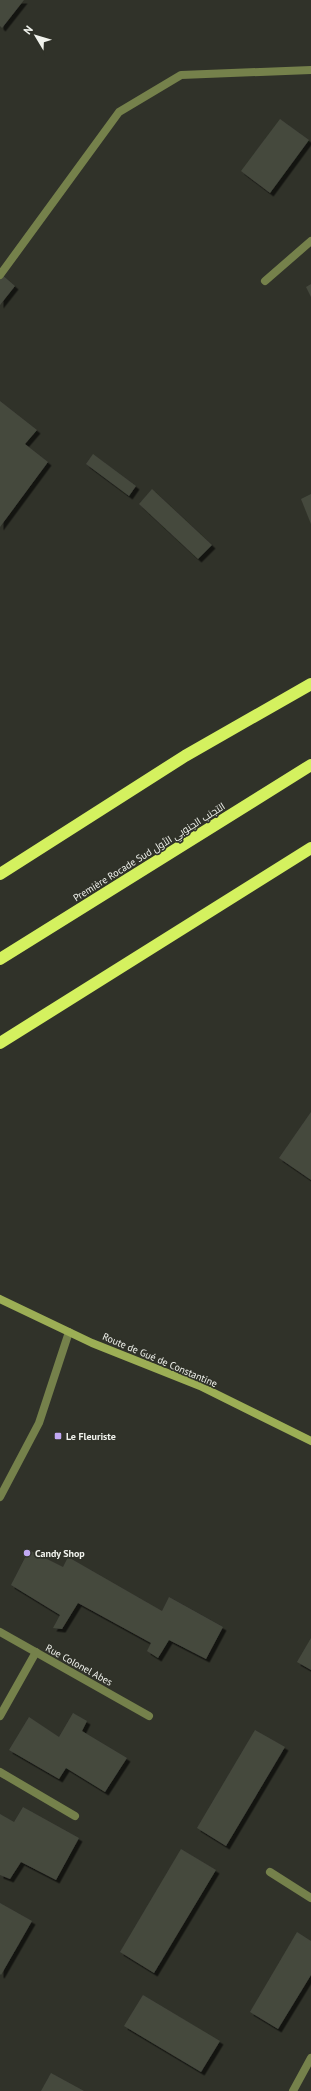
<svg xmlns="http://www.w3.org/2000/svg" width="311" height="2091" font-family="'PT Sans',Cairo,sans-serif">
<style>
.building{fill:#45483e;filter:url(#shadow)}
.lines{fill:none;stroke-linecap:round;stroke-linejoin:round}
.service{stroke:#75814b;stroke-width:8}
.minor{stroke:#75814b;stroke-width:8}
.tertiary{stroke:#75814b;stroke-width:8}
.secondary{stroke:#9cae55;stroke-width:8}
.motorway{stroke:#d4f15f;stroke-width:12}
.poi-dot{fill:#c1a8f3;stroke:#303229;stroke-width:1.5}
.labels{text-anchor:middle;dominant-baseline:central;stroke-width:3.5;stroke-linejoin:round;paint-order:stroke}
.street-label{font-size:10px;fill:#f1f3ed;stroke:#303229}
.poi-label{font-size:10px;font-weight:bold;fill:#f1f3ed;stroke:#303229;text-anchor:start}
</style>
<defs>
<filter id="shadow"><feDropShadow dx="3.5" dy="3.5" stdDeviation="0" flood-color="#0009"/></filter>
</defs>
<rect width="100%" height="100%" fill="#303229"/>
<g class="building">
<path d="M0 0H24L2 28 0 26Z"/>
<path d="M280 119 309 140 270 193 241 171Z"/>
<path d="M0 273 15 286 0 305Z"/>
<path d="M311 284V297L306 287Z"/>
<path d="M0 401 37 430 25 444 48 462 0 527Z"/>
<path d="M93 454 136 486 129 496 86 464Z"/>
<path d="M152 489 212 545 198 559 139 504Z"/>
<path d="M311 494V524L301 499Z"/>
<path d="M311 1112V1180L279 1158Z"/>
<path d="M29 1550 63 1567 68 1557 162 1611 169 1597 223 1627 206 1659 169 1640 158 1658 147 1651 151 1643 78 1603 62 1629 53 1628 60 1615 11 1585Z"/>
<path d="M311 1638V1670L297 1662Z"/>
<path d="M73 1713 87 1721 82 1731 127 1758 105 1792 66 1768 59 1779 9 1750 29 1717 59 1737Z"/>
<path d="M255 1730 285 1747 226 1846 197 1828Z"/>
<path d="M23 1807 79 1838 56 1880 21 1862 10 1879 0 1875V1814L14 1822Z"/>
<path d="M181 1849 216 1870 154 1973 120 1952Z"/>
<path d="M0 1903 32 1921 1 1975 0 1974Z"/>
<path d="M297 1932 311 1941V1975L278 2029 250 2012Z"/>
<path d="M143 1995 220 2041 201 2072 124 2026Z"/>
<path d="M51 2073 84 2091H41Z"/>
</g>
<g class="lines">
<g class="service">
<path d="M0 275 119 112 181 75 311 70"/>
<path d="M265 281 311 241"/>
<path d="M0 1716 36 1652"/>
<path d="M0 1772 75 1816"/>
<path d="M270 1872 311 1898"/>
</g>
<g class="minor">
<path d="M0 1632 149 1716"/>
<path d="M293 2091 311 2058"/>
</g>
<path class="tertiary" d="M0 1497 39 1423 69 1332"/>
<path class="secondary" d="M0 1299 92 1343 200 1386 311 1441"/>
<g class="motorway">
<path d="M0 874 185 756 311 684"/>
<path d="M0 959 311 765"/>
<path d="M0 1043 311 848"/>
</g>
</g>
<g class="poi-dot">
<rect x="54" y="1432" width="8" height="8" rx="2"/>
<circle cx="27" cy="1553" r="4"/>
</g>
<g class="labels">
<g class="street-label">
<text transform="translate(149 852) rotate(-32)">Première Rocade Sud التجنب الجنوبي الأول</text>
<text transform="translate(160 1360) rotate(23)">Route de Gué de Constantine</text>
<text transform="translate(79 1665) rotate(29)">Rue Colonel Abes</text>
</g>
<g class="poi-label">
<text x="66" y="1436">Le Fleuriste</text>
<text x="35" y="1553">Candy Shop</text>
</g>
</g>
<g transform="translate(36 36) rotate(308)" stroke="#303229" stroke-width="3" paint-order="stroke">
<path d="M0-3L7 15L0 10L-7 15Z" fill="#f1f3ed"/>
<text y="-6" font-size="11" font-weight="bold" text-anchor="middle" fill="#f1f3ed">N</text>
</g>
</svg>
